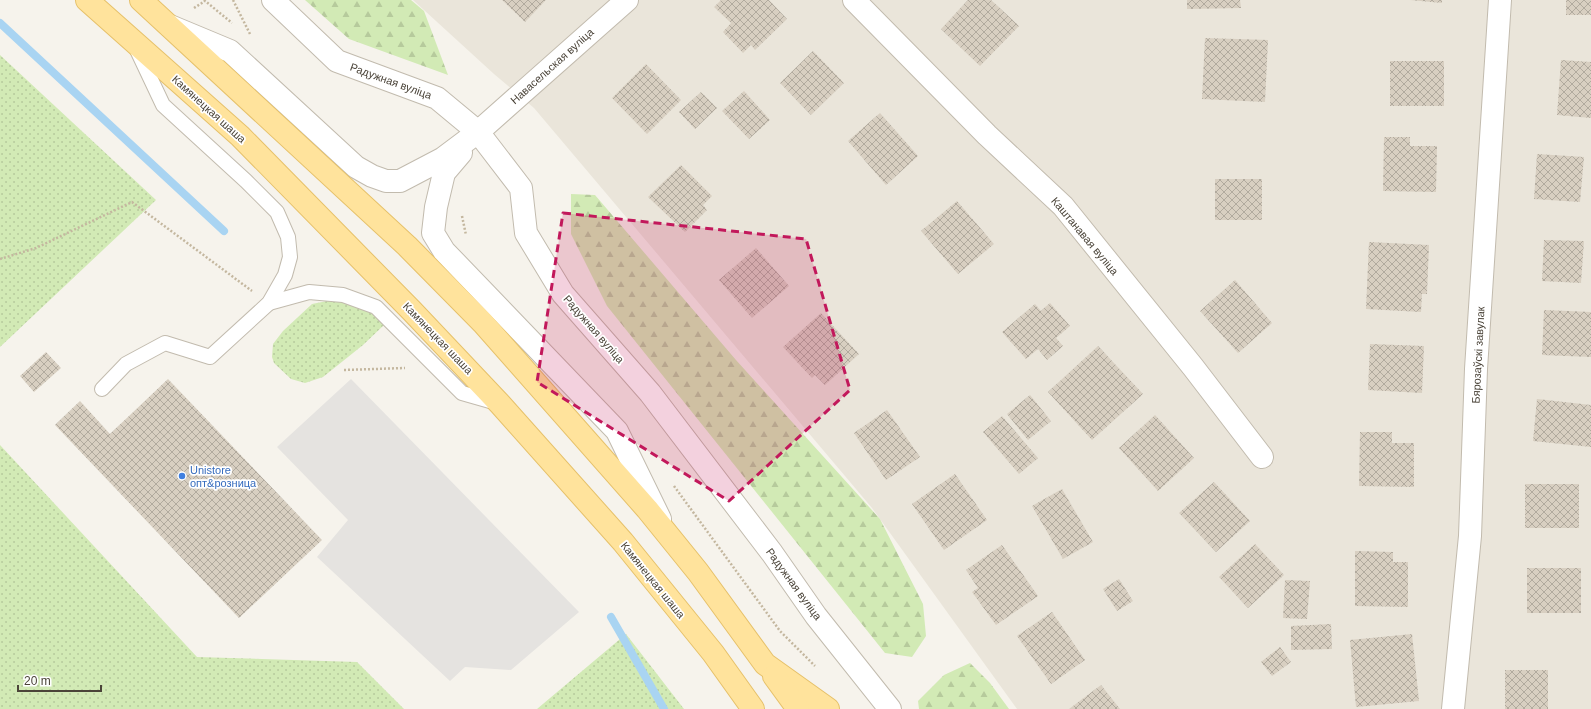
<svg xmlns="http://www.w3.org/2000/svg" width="1591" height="709" font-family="Arial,sans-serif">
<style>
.residential{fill:#eae5da}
.grass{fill:url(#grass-dots)}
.forest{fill:url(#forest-firs)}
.parking{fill:#e5e3e0}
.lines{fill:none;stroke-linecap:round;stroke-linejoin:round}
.stream{stroke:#a9d4f2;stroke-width:8}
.building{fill:url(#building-cross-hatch)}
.service-casing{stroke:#c2bbae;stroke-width:16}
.minor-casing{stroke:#c2bbae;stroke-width:24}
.primary-casing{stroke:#e6c16a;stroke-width:24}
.path{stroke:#c4b79f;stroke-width:2.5;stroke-dasharray:2 2;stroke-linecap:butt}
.service{stroke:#fff;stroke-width:14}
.minor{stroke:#fff;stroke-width:22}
.primary{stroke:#ffe39c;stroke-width:22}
.marked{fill:#c2185b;fill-opacity:0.2;stroke:#c2185b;stroke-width:3;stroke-dasharray:8 5;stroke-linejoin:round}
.shop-dot{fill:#3f7fe0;stroke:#fff;stroke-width:1.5}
.labels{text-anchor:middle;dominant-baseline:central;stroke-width:3.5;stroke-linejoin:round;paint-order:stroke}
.street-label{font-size:11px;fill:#4b4439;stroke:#fff}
.shop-label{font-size:11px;fill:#366cbe;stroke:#fff;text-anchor:start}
</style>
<defs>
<pattern id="grass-dots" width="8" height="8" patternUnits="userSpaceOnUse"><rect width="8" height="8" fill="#d2eab5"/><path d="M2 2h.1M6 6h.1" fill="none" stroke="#b6ca9c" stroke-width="1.8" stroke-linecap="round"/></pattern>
<pattern id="forest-firs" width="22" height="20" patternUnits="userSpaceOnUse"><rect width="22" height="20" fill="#d2eab5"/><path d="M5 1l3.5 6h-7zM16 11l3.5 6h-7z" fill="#b6ca9c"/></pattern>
<pattern id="building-cross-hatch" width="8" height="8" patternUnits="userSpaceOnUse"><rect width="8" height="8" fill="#d8cfc1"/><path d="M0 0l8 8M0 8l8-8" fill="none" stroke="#b1aa9e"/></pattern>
</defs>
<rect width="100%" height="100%" fill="#f6f3ec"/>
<path class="residential" d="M413 0H1591V709H1017L872 508 534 108 494 74Z"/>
<g class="grass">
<path d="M0 55 156 200 0 347Z"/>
<path d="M332 300 365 307 384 325 363 345 323 377 305 383 291 379 274 363 272 357 273 344 283 331 312 304Z"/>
<path d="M0 445 197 657 357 662 404 709H0Z"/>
<path d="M626 634 684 709H536H537Z"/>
</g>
<g class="forest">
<path d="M305 0H411L424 11 448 75 349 39Z"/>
<path d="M571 194 595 195 736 360 880 519 923 604 926 636 912 657 885 653 607 306 571 234Z"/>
<path d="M970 663 990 683 1009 709H919L918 701 944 675Z"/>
</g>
<path class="parking" d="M351 379 579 612 511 670 465 667 450 681 317 557 348 520 277 447Z"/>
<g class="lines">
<g class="stream">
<path d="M0 23 224 231"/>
<path d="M611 617 664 709"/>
</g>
</g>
<g class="building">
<path d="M502 0H546L525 22Z"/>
<path d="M721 0H769L787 19 755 50 751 45 743 53 723 32 731 23 714 7Z"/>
<path d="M968 0H991L1019 26 980 66 941 29Z"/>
<path d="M1187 0H1240L1241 8 1187 9Z"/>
<path d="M1410 0H1442V3Z"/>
<rect x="1566" y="0" width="25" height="15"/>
<path d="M1205 38 1268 40 1265 102 1202 99Z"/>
<path d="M813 51 844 83 811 115 780 83Z"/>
<path d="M1561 60 1591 62V118L1557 115Z"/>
<rect x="1390" y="61" width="54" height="45"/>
<path d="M646 64 681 100 647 134 612 98Z"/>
<path d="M744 91 770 120 749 139 722 111Z"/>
<path d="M701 92 717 108 695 129 679 112Z"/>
<path d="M880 113 918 156 886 185 848 141Z"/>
<path d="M1384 137H1410V146H1437L1436 192 1383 191Z"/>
<path d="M1537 154 1584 157 1580 202 1534 199Z"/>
<path d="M681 165 712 196 703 205 707 210 685 232 648 197Z"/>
<rect x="1215" y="179" width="47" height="41"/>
<path d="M957 201 994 244 958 274 921 231Z"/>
<path d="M1544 240 1584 241 1581 283 1542 281Z"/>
<path d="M1369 242 1429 245 1427 294H1422L1421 312 1366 309Z"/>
<path d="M756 248 789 286 752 318 719 280Z"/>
<path d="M1235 280 1272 323 1238 353 1200 311Z"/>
<path d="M1050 303 1070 326 1056 338 1063 346 1047 360 1038 349 1026 359 1002 332 1035 304 1041 311Z"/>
<path d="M1544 310 1591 312V357L1542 355Z"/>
<path d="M821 313 859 354 825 385 815 375 812 378 783 347Z"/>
<path d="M1370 344 1424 346 1422 393 1368 390Z"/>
<path d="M1098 346 1143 394 1092 440 1048 392Z"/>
<path d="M46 352 61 368 34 392 20 376Z"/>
<path d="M168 379 322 540 239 618 55 425 80 401 110 434Z"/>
<path d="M1030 395 1051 421 1028 440 1007 414Z"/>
<path d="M1537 399 1591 405V447L1533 441Z"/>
<path d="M887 410 920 457 886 480 854 433Z"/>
<path d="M1155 415 1194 458 1158 491 1119 448Z"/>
<path d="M1002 416 1038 458 1019 474 983 432Z"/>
<path d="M1360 432H1392V443H1414V487L1359 486Z"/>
<path d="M955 474 987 520 944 550 912 504Z"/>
<path d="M1214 482 1250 521 1216 552 1179 513Z"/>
<rect x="1525" y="484" width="54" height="44"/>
<path d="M1062 489 1093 542 1063 559 1032 506Z"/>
<path d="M1255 544 1284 575 1248 608 1219 577Z"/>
<path d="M1002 545 1038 596 996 625 972 592 978 588 966 570Z"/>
<path d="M1355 551 1393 552V562H1408V607L1355 606Z"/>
<rect x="1527" y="568" width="54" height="45"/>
<path d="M1119 579 1133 601 1117 611 1103 589Z"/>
<path d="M1285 580 1310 581 1307 619 1283 618Z"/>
<path d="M1052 612 1085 660 1051 684 1017 636Z"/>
<path d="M1331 624 1332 649 1291 650V626Z"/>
<path d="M1412 634 1419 701 1356 707 1350 640Z"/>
<path d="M1280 647 1291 662 1272 676 1261 662Z"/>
<rect x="1505" y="670" width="43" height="39"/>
<path d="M1101 685 1120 709H1069Z"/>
</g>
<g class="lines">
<defs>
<g id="service">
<path d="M269 303 309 292 343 295 376 307 462 393 497 403"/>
<path d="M102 389 126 364 165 343 210 357 269 303 285 275 290 257 288 237 277 212 246 181 163 105 137 50"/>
</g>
<g id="minor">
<path d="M273 0 337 61 437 98 478 132 521 188 526 233 563 294 650 393 772 553 816 616 890 709"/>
<path d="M854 0 987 135 1063 206 1193 367 1262 457"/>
<path d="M170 26 230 51 356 167 372 176 386 181H400L442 159 478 132 627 0"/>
<path d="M461 153 444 173 436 207 433 233 444 251 617 431 660 519"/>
<path d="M1453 709 1470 536 1476 369 1500 0"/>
</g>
<g id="primary">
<path d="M87 0 240 136 412 311 500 404 623 542 713 653 753 709"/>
<path d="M141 0 407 246 483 323 647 509 698 572 765 664 828 709"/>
<path d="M774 676 798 709"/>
</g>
</defs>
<use href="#service" class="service-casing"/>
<use href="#minor" class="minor-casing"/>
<use href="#primary" class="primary-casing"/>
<g class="path">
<path d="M204 0 232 23"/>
<path d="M233 0 250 34"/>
<path d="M194 8 205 1"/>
<path d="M462 216 466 235"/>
<path d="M0 259 36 248 132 202 252 291"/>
<path d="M344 370 405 368"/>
<path d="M674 486 780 631 815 666"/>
</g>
<use href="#service" class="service"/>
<use href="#minor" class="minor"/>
<use href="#primary" class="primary"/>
</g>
<path class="marked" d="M563 213 806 239 850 390 729 501 537 382Z"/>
<circle class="shop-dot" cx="182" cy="476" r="4"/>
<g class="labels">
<g class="street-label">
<text transform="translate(552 66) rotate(-42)">Навасельская вуліца</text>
<text transform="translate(391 81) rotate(20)">Радужная вуліца</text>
<text transform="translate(209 109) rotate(42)">Камянецкая шаша</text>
<text transform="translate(1085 236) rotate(50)">Каштанавая вуліца</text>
<text transform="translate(594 329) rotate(49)">Радужная вуліца</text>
<text transform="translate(438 338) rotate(46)">Камянецкая шаша</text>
<text transform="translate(1478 355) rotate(-87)">Бярозаўскі завулак</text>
<text transform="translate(653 580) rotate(51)">Камянецкая шаша</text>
<text transform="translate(794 584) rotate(54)">Радужная вуліца</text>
</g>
<g class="shop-label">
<text x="190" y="470">Unistore<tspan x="190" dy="13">опт&amp;розница</tspan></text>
</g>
</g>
<path d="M18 685v6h83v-6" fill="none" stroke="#4b4439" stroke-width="2"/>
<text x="24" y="685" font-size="12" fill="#4b4439" stroke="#ffffff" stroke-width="3" paint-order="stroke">20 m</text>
</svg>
